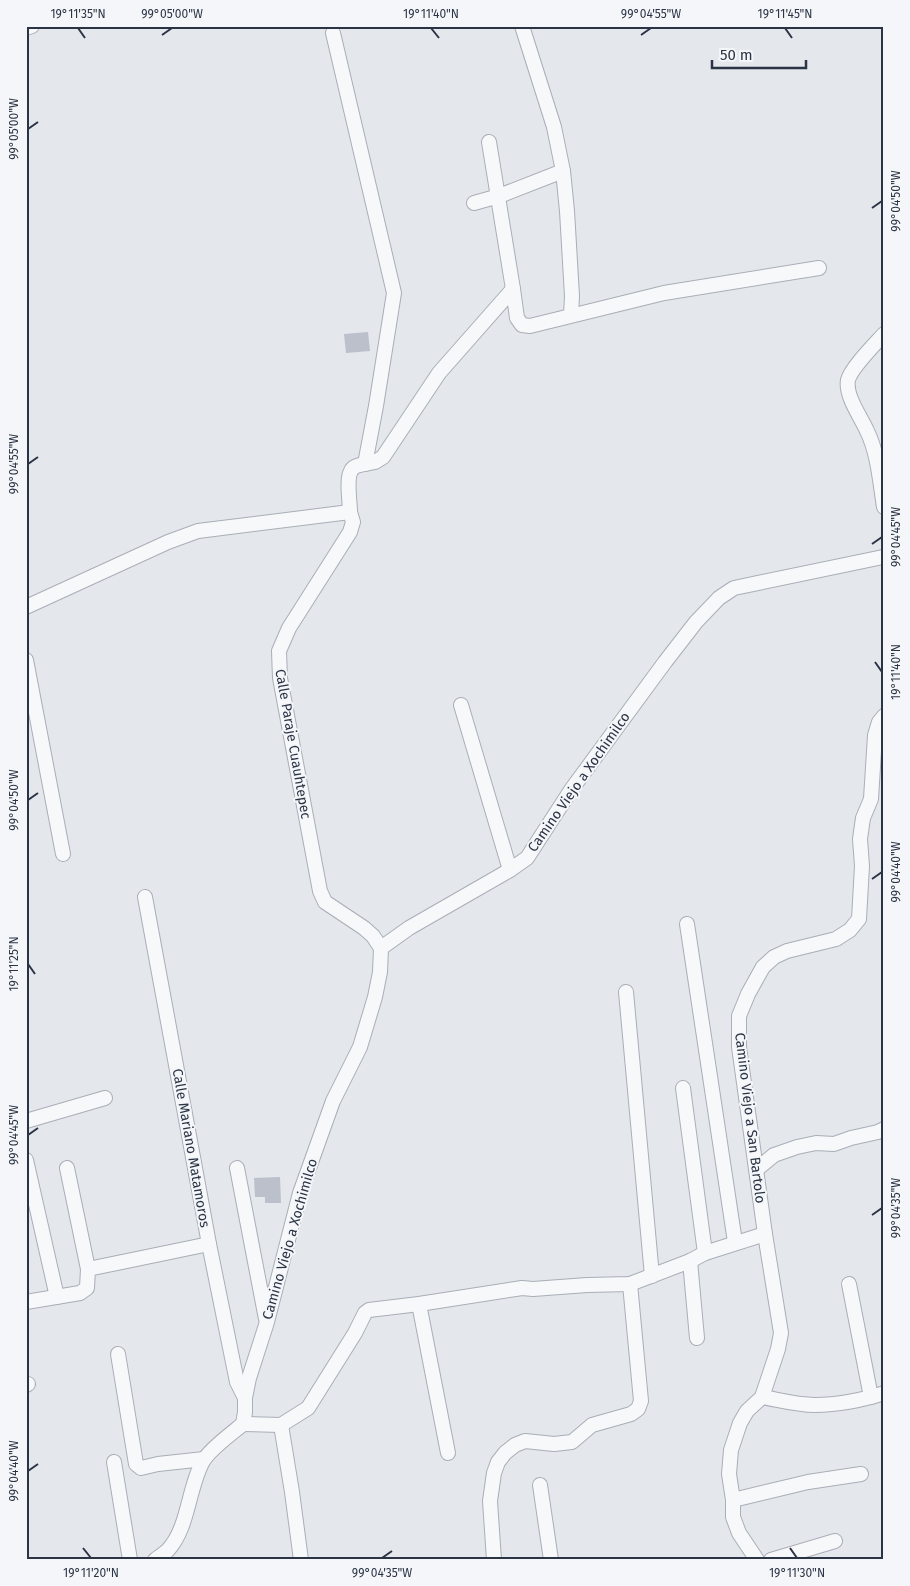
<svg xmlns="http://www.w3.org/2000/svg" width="910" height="1586" font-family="'Fira Sans',sans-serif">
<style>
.building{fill:#bbc0ca}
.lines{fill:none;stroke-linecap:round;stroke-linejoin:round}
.street-casing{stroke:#a9aeb7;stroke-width:16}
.street{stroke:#f7f8fa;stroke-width:14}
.ticks{fill:none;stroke:#2b3445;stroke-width:2}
.labels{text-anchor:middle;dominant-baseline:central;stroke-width:4;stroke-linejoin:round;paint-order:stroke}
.street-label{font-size:14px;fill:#2b3445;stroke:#f4f6f9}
.neatline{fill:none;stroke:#2b3445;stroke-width:2}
.ticks-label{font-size:12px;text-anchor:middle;fill:#2b3445}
</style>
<rect width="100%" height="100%" fill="#e4e7ec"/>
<g class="building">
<path d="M368 332 370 351 346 353 344 334Z"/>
<path d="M280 1177 281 1203H265V1197H255L254 1178Z"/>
</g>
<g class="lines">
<defs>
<g id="street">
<path d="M522 26 554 127 563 171 567 211 572 296 571 315"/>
<path d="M26 28 32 26"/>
<path d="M333 33 394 293 376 406 365 464 375 462 383 457 439 373 513 289 517 318 522 325 530 326 664 293 819 268"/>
<path d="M489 142 513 289"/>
<path d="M474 203 499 196 563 171"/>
<path d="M884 334C875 344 851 368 848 380 845 396 861 417 867 431 878 453 880 482 884 507"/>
<path d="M350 512C350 502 346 479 351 471 353 466 360 465 365 464"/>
<path d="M26 607 168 542 198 531 350 512 353 522 350 532 289 628 279 651 280 678 320 891 325 902 364 928 373 936 381 948"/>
<path d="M26 660 63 854"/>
<path d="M461 705 510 870"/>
<path d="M145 897 209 1244 237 1382 245 1398"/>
<path d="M687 924 735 1242"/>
<path d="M626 992 652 1276"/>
<path d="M683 1088 705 1253"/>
<path d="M26 1121 105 1098"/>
<path d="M26 1160 57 1297"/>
<path d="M67 1168 88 1269"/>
<path d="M237 1168 266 1319"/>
<path d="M757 1169 774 1155 797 1147 816 1143 834 1144 851 1138 878 1132 884 1129"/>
<path d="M690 1261 697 1338"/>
<path d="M849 1284 871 1397"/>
<path d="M26 1302 80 1293 87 1288 88 1269 209 1244"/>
<path d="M419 1304 448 1453"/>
<path d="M118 1354 136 1464 141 1468 158 1464 204 1459"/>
<path d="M26 1385 28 1384"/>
<path d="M762 1397C779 1400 797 1405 815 1405 836 1405 864 1400 884 1393"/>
<path d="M243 1424 245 1412V1398L249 1378 267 1322 300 1193 333 1101 360 1047 375 997 380 972 381 948 409 928 510 870 527 858 571 790 665 662 696 622 719 598 734 588 883 557"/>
<path d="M243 1424 281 1425 308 1408 355 1333 365 1313 369 1310 419 1304 522 1288 533 1289 587 1285 630 1284 690 1261 705 1253 765 1234"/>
<path d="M281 1425 292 1492 301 1560"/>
<path d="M114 1462 130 1560"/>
<path d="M540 1485 551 1560"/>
<path d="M733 1500 808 1482 861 1474"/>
<path d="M155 1560C159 1557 164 1554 168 1550 189 1527 188 1488 203 1461 210 1449 232 1433 243 1424"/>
<path d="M494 1560 490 1501 494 1473 498 1462 505 1453 515 1445 525 1441 554 1444 572 1442 592 1425 631 1414 638 1409 641 1401 630 1284"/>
<path d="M757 1560 739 1533 733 1517V1500L729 1474 731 1450 740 1423 747 1411 762 1397 778 1349 781 1333 765 1234 739 1047V1016L748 994 763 967 774 957 787 951 836 939 850 930 859 919 862 866 860 839 863 818 871 799 875 735 879 722 884 716"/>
<path d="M771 1560 835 1541"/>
</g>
</defs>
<use href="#street" class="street-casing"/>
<use href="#street" class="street"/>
</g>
<path class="ticks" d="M78 28 85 38M431 28 439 38M785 28 792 38M162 35 172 28M641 35 651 28M28 129 38 122M872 208 882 201M28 464 38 457M872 544 882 537M875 662 882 672M28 800 38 793M872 879 882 872M28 964 35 974M28 1135 38 1128M872 1215 882 1208M28 1471 38 1464M83 1548 91 1558M790 1548 797 1558M382 1558 392 1551"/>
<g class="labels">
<g class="street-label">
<text transform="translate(293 744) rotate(80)">Calle Paraje Cuauhtepec</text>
<text transform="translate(579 782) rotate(-55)">Camino Viejo a Xochimilco</text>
<text transform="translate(750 1118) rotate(83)">Camino Viejo a San Bartolo</text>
<text transform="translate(191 1148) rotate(80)">Calle Mariano Matamoros</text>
<text transform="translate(290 1239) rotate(-74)">Camino Viejo a Xochimilco</text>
</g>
</g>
<rect width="910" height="1586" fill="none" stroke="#f4f6f9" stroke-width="55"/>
<path d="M712 60v8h94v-8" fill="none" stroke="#2b3445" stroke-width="2.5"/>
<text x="720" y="60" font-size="15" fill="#2b3445" stroke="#f4f6f9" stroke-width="4" paint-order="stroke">50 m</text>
<rect x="28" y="28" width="854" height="1530" class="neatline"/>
<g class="ticks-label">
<text x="78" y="18">19°11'35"N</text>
<text x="172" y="18">99°05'00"W</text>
<text x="431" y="18">19°11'40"N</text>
<text x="651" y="18">99°04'55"W</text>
<text x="785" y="18">19°11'45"N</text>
<text transform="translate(14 129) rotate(-90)" y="4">99°05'00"W</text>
<text transform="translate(896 201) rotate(-90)" y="4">99°04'50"W</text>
<text transform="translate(14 464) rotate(-90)" y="4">99°04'55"W</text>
<text transform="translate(896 537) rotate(-90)" y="4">99°04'45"W</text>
<text transform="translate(896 672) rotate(-90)" y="4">19°11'40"N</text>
<text transform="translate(14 800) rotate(-90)" y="4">99°04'50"W</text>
<text transform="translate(896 872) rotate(-90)" y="4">99°04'40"W</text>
<text transform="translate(14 964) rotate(-90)" y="4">19°11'25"N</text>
<text transform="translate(14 1135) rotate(-90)" y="4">99°04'45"W</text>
<text transform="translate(896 1208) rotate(-90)" y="4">99°04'35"W</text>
<text transform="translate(14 1471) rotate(-90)" y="4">99°04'40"W</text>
<text x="91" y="1577">19°11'20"N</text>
<text x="382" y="1577">99°04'35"W</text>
<text x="797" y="1577">19°11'30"N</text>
</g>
</svg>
